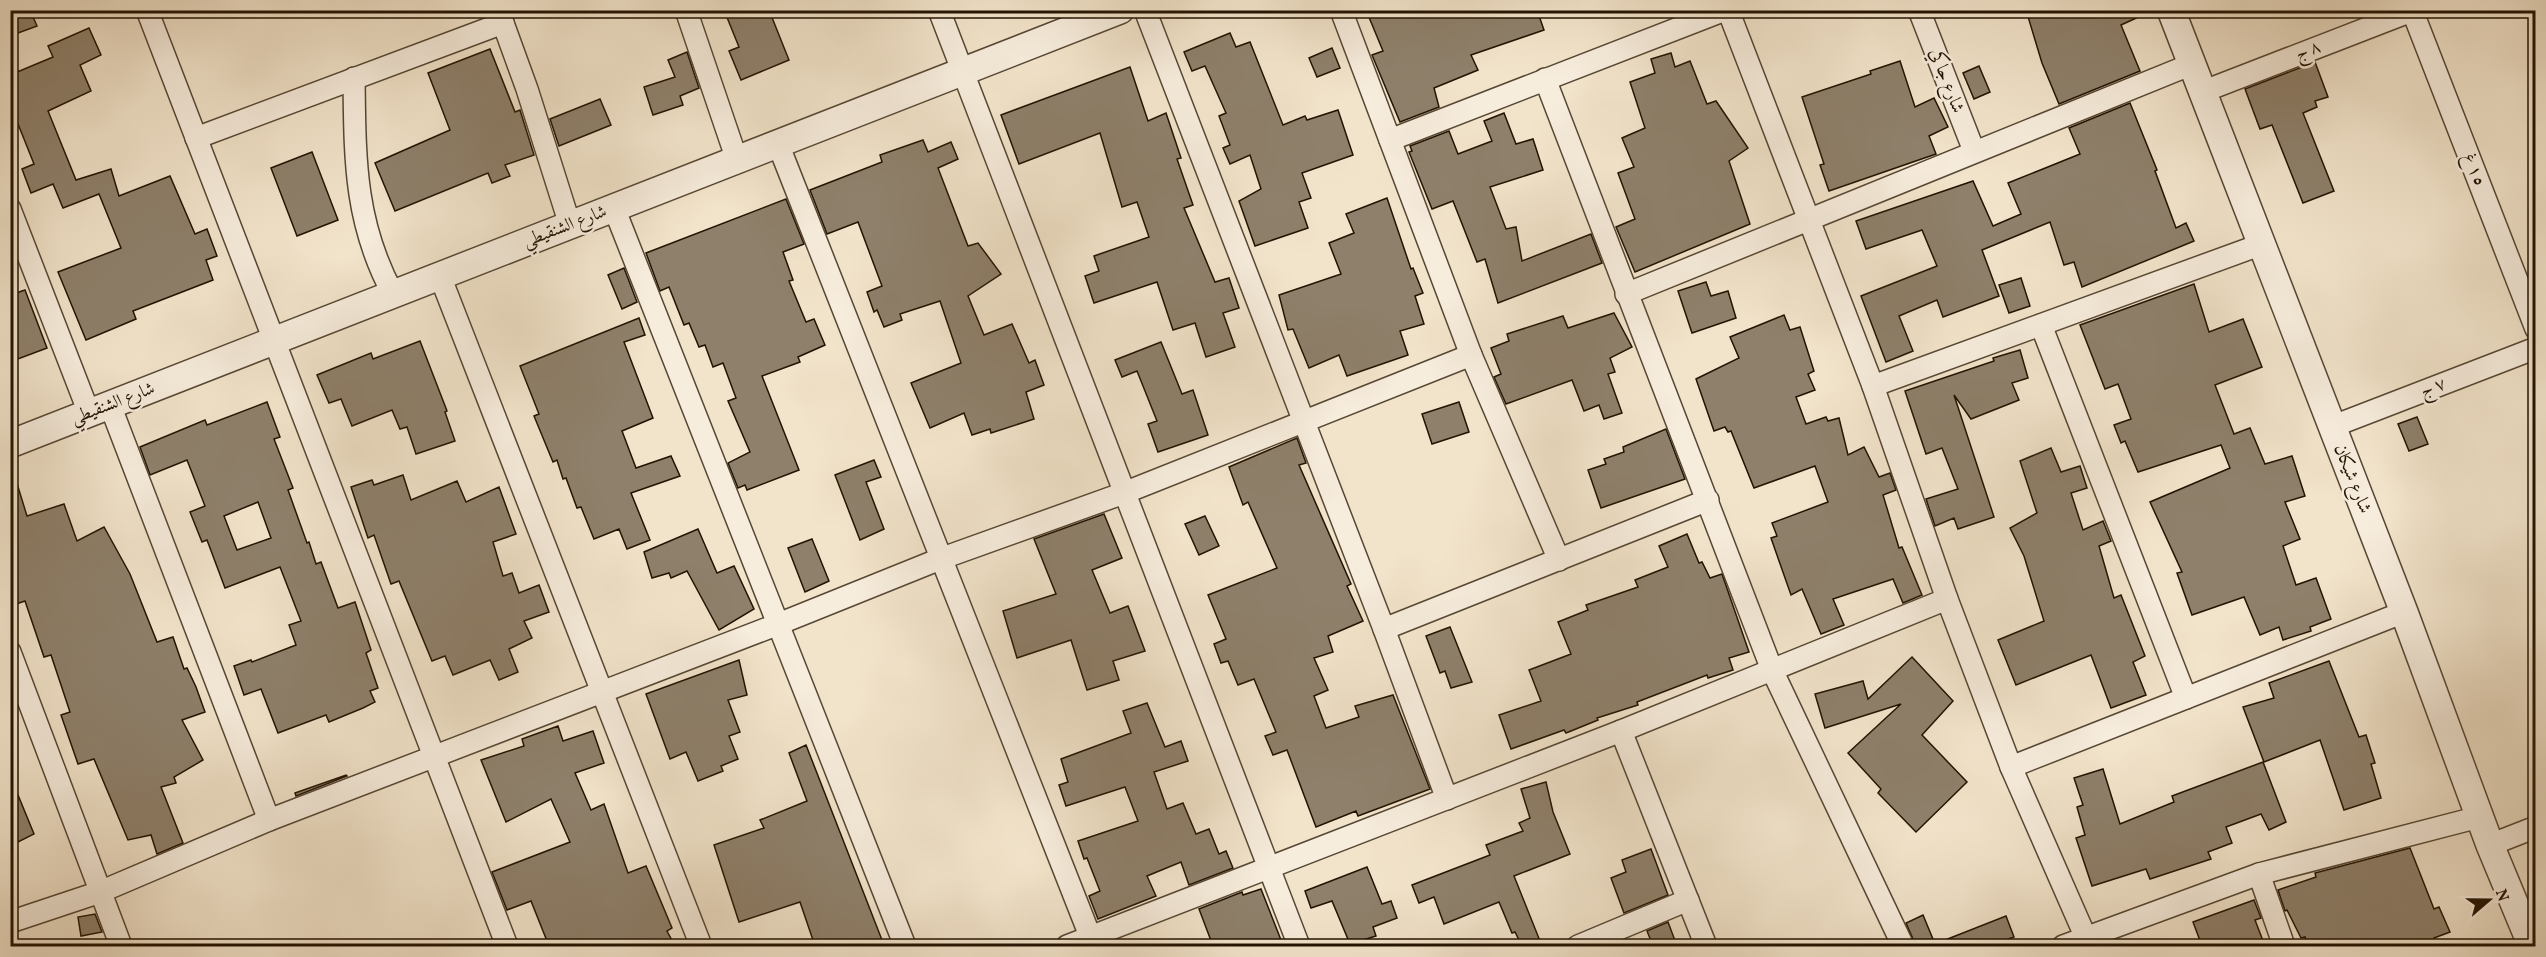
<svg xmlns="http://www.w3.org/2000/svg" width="2546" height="957" font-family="Vollkorn,Amiri,serif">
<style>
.building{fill:#8e806b;stroke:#221302;stroke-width:1.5;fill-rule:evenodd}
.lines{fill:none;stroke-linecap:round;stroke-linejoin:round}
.minor-casing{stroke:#564734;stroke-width:24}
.tertiary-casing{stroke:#564734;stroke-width:30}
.minor{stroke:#f7eddd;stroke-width:21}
.tertiary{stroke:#f7eddd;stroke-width:27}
.labels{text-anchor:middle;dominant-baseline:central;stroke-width:5;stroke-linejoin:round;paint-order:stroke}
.street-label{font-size:18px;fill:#221302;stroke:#f7eddd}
</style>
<rect width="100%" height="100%" fill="#f2e4cb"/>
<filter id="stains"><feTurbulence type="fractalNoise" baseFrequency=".00333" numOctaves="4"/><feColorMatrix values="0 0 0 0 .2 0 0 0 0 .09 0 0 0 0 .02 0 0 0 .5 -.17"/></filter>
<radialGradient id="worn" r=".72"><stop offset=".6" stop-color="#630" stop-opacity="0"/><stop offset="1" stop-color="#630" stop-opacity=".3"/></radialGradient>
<g class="building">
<path d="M10 10H30L37 26 10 36Z"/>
<path d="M724 10H769L789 60 741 80 729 51 739 47Z"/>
<path d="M1366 10H1537L1544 30 1471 55 1478 70 1434 88 1439 107 1400 122 1372 55 1383 51Z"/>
<path d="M2026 10H2154L2121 25 2140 71 2059 104 2042 63Z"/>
<path d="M89 28 101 55 80 65 91 91 48 111 76 180 111 169 119 196 170 176 195 234 207 229 217 256 206 260 213 280 133 311 136 319 86 340 58 272 121 248 99 194 63 208 53 184 31 193 22 169 34 164 18 124 10 127V75L53 57 48 46Z"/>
<path d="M1230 33 1236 47 1250 42 1283 125 1305 116 1307 120 1338 110 1353 155 1302 173 1311 198 1299 202 1308 228 1255 246 1239 201 1261 189 1250 155 1230 164 1223 148 1230 145 1219 116 1226 113 1205 66 1192 71 1184 52Z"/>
<path d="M1332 48 1340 68 1317 77 1309 58Z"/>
<path d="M490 49 515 112 520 110 534 155 505 165 510 176 492 183 488 173 395 211 375 163 450 130 428 73Z"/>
<path d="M687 52 699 88 680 96 683 105 653 115 644 87 675 77 668 60Z"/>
<path d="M1671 53 1675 67 1690 61 1707 104 1716 101 1748 148 1729 161 1750 224 1635 272 1616 227 1635 219 1618 173 1634 167 1622 138 1645 128 1630 82 1655 73 1651 59Z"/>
<path d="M1900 61 1915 107 1934 98 1948 127 1929 136 1936 154 1829 191 1820 165 1824 164 1802 97 1871 74 1870 71Z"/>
<path d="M2315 62 2328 97 2315 101 2317 107 2303 113 2334 191 2303 203 2272 125 2260 129 2245 89Z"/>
<path d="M1979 66 1990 92 1974 99 1963 73Z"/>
<path d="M1130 67 1148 121 1166 113 1181 158 1177 159 1193 205 1184 208 1215 282 1229 278 1239 308 1223 313 1235 347 1206 357 1195 323 1173 330 1157 282 1094 303 1085 276 1099 271 1094 256 1149 237 1137 202 1122 207 1100 133 1019 164 1001 115Z"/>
<path d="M600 99 611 125 559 146 550 119Z"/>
<path d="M2130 103 2157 170 2155 171 2176 228 2186 223 2194 241 2082 287 2074 262 2064 265 2050 222 1982 250 1999 296 1943 317 1937 300 1899 316 1913 351 1886 362 1861 296 1937 266 1922 230 1866 249 1856 221 1973 181 1993 226 2021 214 2008 183 2080 154 2069 128Z"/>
<path d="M1504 113 1516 144 1533 139 1543 170 1490 187 1506 229 1516 227 1522 261 1591 234 1602 263 1498 303 1485 259 1477 262 1453 201 1432 209 1409 152 1412 151 1410 146 1449 131 1458 154 1492 141 1484 121Z"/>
<path d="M923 140 928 152 951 142 958 159 938 168 968 246 978 243 1001 274 968 296 984 335 1012 324 1029 363 1035 360 1044 385 1026 392 1034 419 991 433 990 429 972 435 964 413 930 428 911 383 961 363 940 301 900 314 902 320 884 327 877 310 874 312 867 292 882 286 858 222 827 234 810 190 882 162 880 155Z"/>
<path d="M312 152 338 220 297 236 271 168Z"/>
<path d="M1387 198 1411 269 1413 268 1423 293 1415 296 1424 324 1400 331 1408 355 1347 376 1339 355 1309 368 1293 329 1288 330 1279 295 1341 274 1329 243 1354 233 1346 214Z"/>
<path d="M786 199 804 244 783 252 793 280 789 281 806 322 814 319 825 345 798 357 800 362 762 376 799 470 747 490 745 485 738 488 728 463 750 452 728 401 736 398 723 363 713 367 705 345 699 347 689 323 684 325 669 287 660 291 646 253Z"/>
<path d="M624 268 637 302 622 309 608 275Z"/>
<path d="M2021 278 2030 306 2009 313 1999 285Z"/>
<path d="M1706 282 1711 296 1728 291 1736 318 1692 333 1678 291Z"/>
<path d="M2194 284 2209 332 2243 319 2262 367 2215 385 2234 434 2250 428 2265 464 2292 456 2305 496 2285 502 2300 539 2283 546 2296 585 2316 578 2331 619 2310 627 2311 631 2283 640 2279 627 2260 635 2244 597 2192 615 2177 573 2182 572 2150 502 2230 468 2221 445 2138 472 2125 441 2121 443 2114 425 2131 419 2118 384 2105 389 2080 325Z"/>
<path d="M25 290 47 348 10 362V295Z"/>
<path d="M1614 313 1632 347 1610 358 1615 372 1608 374 1622 413 1604 419 1599 405 1584 411 1572 380 1506 404 1494 377 1501 374 1491 348 1509 341 1507 334 1563 316 1568 328Z"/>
<path d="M1784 315 1790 330 1800 327 1814 371 1808 374 1815 390 1796 397 1806 424 1826 417 1828 421 1839 418 1848 455 1864 447 1879 477 1890 473 1896 490 1883 495 1899 548 1902 547 1922 595 1903 603 1893 579 1833 599 1844 625 1821 634 1802 589 1791 595 1771 538 1777 536 1772 523 1828 502 1815 466 1754 488 1731 431 1728 432 1725 427 1714 431 1696 379 1739 358 1730 337Z"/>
<path d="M639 318 645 335 624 342 653 418 622 431 636 468 671 456 680 476 631 493 650 540 627 549 619 529 594 539 581 507 577 508 566 478 563 479 557 460 553 462 534 416 539 414 520 366Z"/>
<path d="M420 341 447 411 445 412 455 441 416 454 407 427 400 429 392 410 352 426 341 399 329 403 317 375 371 353 373 359Z"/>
<path d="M1161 342 1182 394 1193 390 1208 435 1158 452 1148 424 1157 421 1137 371 1122 377 1115 360Z"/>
<path d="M2020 350 2028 378 2012 383 2019 400 1971 419 1954 395 1994 517 1958 529 1954 518 1935 526 1926 499 1958 489 1942 448 1926 454 1905 391 1994 361 1993 358Z"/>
<path d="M267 402 280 437 274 439 293 488 288 490 307 543 309 542 316 564 321 562 338 608 355 602 371 650 366 653 378 688 370 691 375 702 363 708 329 722 326 715 278 733 261 689 244 695 234 666 251 660 252 662 296 645 289 625 301 621 280 567 225 588 207 540 202 542 190 512 205 506 187 460 150 475 140 447 205 420 207 425ZM258 502 271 538 237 550 224 516Z"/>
<path d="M1459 402 1469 432 1432 444 1422 414Z"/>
<path d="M2417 417 2428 444 2409 451 2398 424Z"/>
<path d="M1666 429 1685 479 1601 508 1588 470 1606 464 1604 459 1624 452 1623 447Z"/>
<path d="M1297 438 1306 463 1299 465 1351 584 1347 586 1363 621 1328 636 1333 652 1314 658 1328 690 1314 696 1326 728 1359 717 1355 706 1393 695 1430 789 1358 816 1356 811 1316 827 1287 750 1273 755 1265 736 1276 732 1254 679 1238 685 1228 661 1221 663 1214 644 1226 639 1208 595 1277 568 1248 502 1243 505 1229 467Z"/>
<path d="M2051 448 2061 472 2080 466 2087 488 2071 493 2083 530 2103 521 2111 541 2099 546 2114 598 2121 595 2145 656 2133 662 2146 695 2111 708 2091 655 2016 685 1998 640 2044 621 2024 556 2010 528 2037 513 2020 461Z"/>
<path d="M874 460 881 477 866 482 884 529 860 540 835 475Z"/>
<path d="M403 475 411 500 457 481 466 502 499 487 516 534 493 542 503 576 512 573 519 593 539 585 549 612 524 621 532 638 509 649 518 672 499 680 490 660 453 675 445 656 432 661 399 581 391 584 374 535 368 538 351 487 372 480 374 485Z"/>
<path d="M15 477 27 516 64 504 77 541 104 527 130 574 157 642 173 637 184 669 187 668 196 687 205 712 182 720 203 760 174 777 176 783 161 787 183 843 157 854 151 835 128 840 94 759 78 764 61 715 70 712 51 655 44 657 25 601 16 604 10 587V478Z"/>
<path d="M1104 514 1122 558 1092 570 1110 613 1128 606 1145 651 1113 661 1119 680 1087 690 1071 640 1017 658 1003 611 1056 594 1034 539Z"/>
<path d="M1205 516 1219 546 1199 555 1185 524Z"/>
<path d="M698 529 717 573 734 566 754 609 719 630 687 571 671 578 669 573 652 578 644 552Z"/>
<path d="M1687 534 1699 563 1702 562 1710 578 1722 574 1749 652 1729 658 1733 670 1708 678 1707 675 1637 702 1638 705 1597 718 1598 720 1566 733 1564 730 1511 749 1499 715 1541 701 1529 670 1571 654 1558 622 1588 610 1586 605 1638 587 1635 580 1668 567 1659 546Z"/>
<path d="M812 539 829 581 805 592 788 548Z"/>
<path d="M1450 627 1472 682 1451 688 1445 671 1440 673 1426 636Z"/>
<path d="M1912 657 1953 701 1922 735 1967 782 1916 832 1878 793 1881 789 1848 753 1901 704 1825 728 1815 694 1863 681 1868 699Z"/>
<path d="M739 660 747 695 728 700 740 732 729 736 738 759 721 766 723 771 698 781 686 752 670 759 646 694Z"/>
<path d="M2329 661 2359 737 2366 735 2375 763 2371 764 2381 798 2344 810 2320 740 2264 762 2243 707 2274 698 2269 683Z"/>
<path d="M1147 703 1165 747 1181 741 1188 761 1154 772 1167 809 1183 803 1196 834 1209 829 1219 854 1226 851 1233 868 1189 885 1181 862 1147 876 1156 896 1098 919 1089 896 1100 891 1087 858 1084 859 1078 841 1138 821 1125 787 1066 806 1059 785 1068 782 1061 759 1131 733 1123 711Z"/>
<path d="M558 726 563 741 593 731 604 763 575 773 591 810 604 804 628 873 646 866 672 928 667 931 675 946H549L531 901 507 910 492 872 570 842 551 799 506 822 481 760 524 746 522 739Z"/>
<path d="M806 745 882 940 866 946H815L800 902 739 922 714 845 764 828 760 820 807 801 789 753Z"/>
<path d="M2263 762 2286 822 2269 830 2261 814 2226 827 2232 843 2208 852 2211 859 2150 879 2146 869 2092 886 2076 838 2085 835 2077 807 2083 805 2074 778 2103 769 2120 824 2174 802 2172 796Z"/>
<path d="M346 775 347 776 296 796 295 793Z"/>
<path d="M11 778 34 834 16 843 10 831Z"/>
<path d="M1546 782 1553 812 1570 854 1514 876 1542 946H1522L1515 932 1512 933 1499 902 1444 924 1434 897 1419 903 1412 885 1490 855 1486 845 1523 831 1519 823 1530 818 1521 789Z"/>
<path d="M2410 848 2434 909 2439 907 2450 932 2434 938 2435 942 2424 946H2308L2305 937 2301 938 2287 910 2285 911 2278 890 2316 877 2315 873Z"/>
<path d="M1651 849 1668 895 1624 913 1611 878 1626 872 1622 860Z"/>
<path d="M1367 867 1382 904 1391 901 1397 918 1373 927 1376 936 1350 944 1332 901 1311 908 1305 891Z"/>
<path d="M1261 889 1281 940 1264 946H1213L1199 909 1242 892 1243 895Z"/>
<path d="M2254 900 2261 918 2255 920 2265 946H2202L2193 922Z"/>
<path d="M95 914 102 932 81 936 78 917Z"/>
<path d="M1923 915 1935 944 2006 916 2014 937 1988 946H1916L1906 923Z"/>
<path d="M1668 922 1677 946H1653L1647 931Z"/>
</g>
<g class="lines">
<defs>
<g id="minor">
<path d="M147 10 507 946"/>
<path d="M686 10 737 160"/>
<path d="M939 10 1299 946"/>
<path d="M1145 10 1384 629 1447 799"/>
<path d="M1341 10 1471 355 1559 560"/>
<path d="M1728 10 1873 386 1947 599 2011 767 2086 938"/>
<path d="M1919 10 1974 151"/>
<path d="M2412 10 2536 329"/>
<path d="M499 12 527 89 570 225"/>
<path d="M354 78C355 158 354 222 393 294"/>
<path d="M1545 79 1772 670 1903 946"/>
<path d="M2202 92 2414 10"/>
<path d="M196 138 503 23"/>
<path d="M1390 140 1725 10"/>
<path d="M778 144 1094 946"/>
<path d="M614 208 905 946"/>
<path d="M10 209 89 413"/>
<path d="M440 276 701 946"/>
<path d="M1626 294 2192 64"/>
<path d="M2041 325 2186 698"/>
<path d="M1873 386 2262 244"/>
<path d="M110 405 269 820"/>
<path d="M2331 427 2536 348"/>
<path d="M1384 629 1708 500"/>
<path d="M10 652 121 946"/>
<path d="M1621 731 1706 946"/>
<path d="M2011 767 2404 612"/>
<path d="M2490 845 2536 827"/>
<path d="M2259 874 2284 946"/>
<path d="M10 922 100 892 269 820 776 625 940 559 1124 493 1471 355"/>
<path d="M1067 946 1621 731 1947 599"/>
<path d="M1578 946 1688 900"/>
<path d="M2063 946 2259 874 2479 817"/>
</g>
<g id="tertiary">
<path d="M2171 10 2404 612 2490 845 2532 946"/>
<path d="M10 444 1120 10"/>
</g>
</defs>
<use href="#minor" class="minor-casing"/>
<use href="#tertiary" class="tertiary-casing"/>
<use href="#minor" class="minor"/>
<use href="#tertiary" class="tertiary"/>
</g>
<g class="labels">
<g class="street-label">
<text transform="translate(2308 51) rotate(-21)">٨ ج</text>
<text transform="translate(1946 81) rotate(69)">شارع جاكي</text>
<text transform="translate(2474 170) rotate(69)">١٥ غ</text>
<text transform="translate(565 227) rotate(-21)">شارع الشنقيطي</text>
<text transform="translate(2433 388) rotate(-21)">٧ ج</text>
<text transform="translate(113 404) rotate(-21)">شارع الشنقيطي</text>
<text transform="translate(2352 479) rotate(68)">شارع شيكان</text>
</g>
</g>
<rect width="2546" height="957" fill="none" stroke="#f2e4cb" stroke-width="36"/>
<rect x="12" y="12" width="2522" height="933" fill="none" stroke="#221302" stroke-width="3"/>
<rect x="18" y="18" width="2510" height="921" fill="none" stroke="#221302" stroke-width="1.5"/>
<g transform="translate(2489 900) rotate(70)" stroke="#f7eddd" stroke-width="4.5" paint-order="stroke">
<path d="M0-4.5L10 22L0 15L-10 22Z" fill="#221302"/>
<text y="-9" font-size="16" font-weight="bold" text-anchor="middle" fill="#221302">N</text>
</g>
<rect width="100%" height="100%" filter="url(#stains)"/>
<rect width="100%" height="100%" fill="url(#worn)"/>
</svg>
